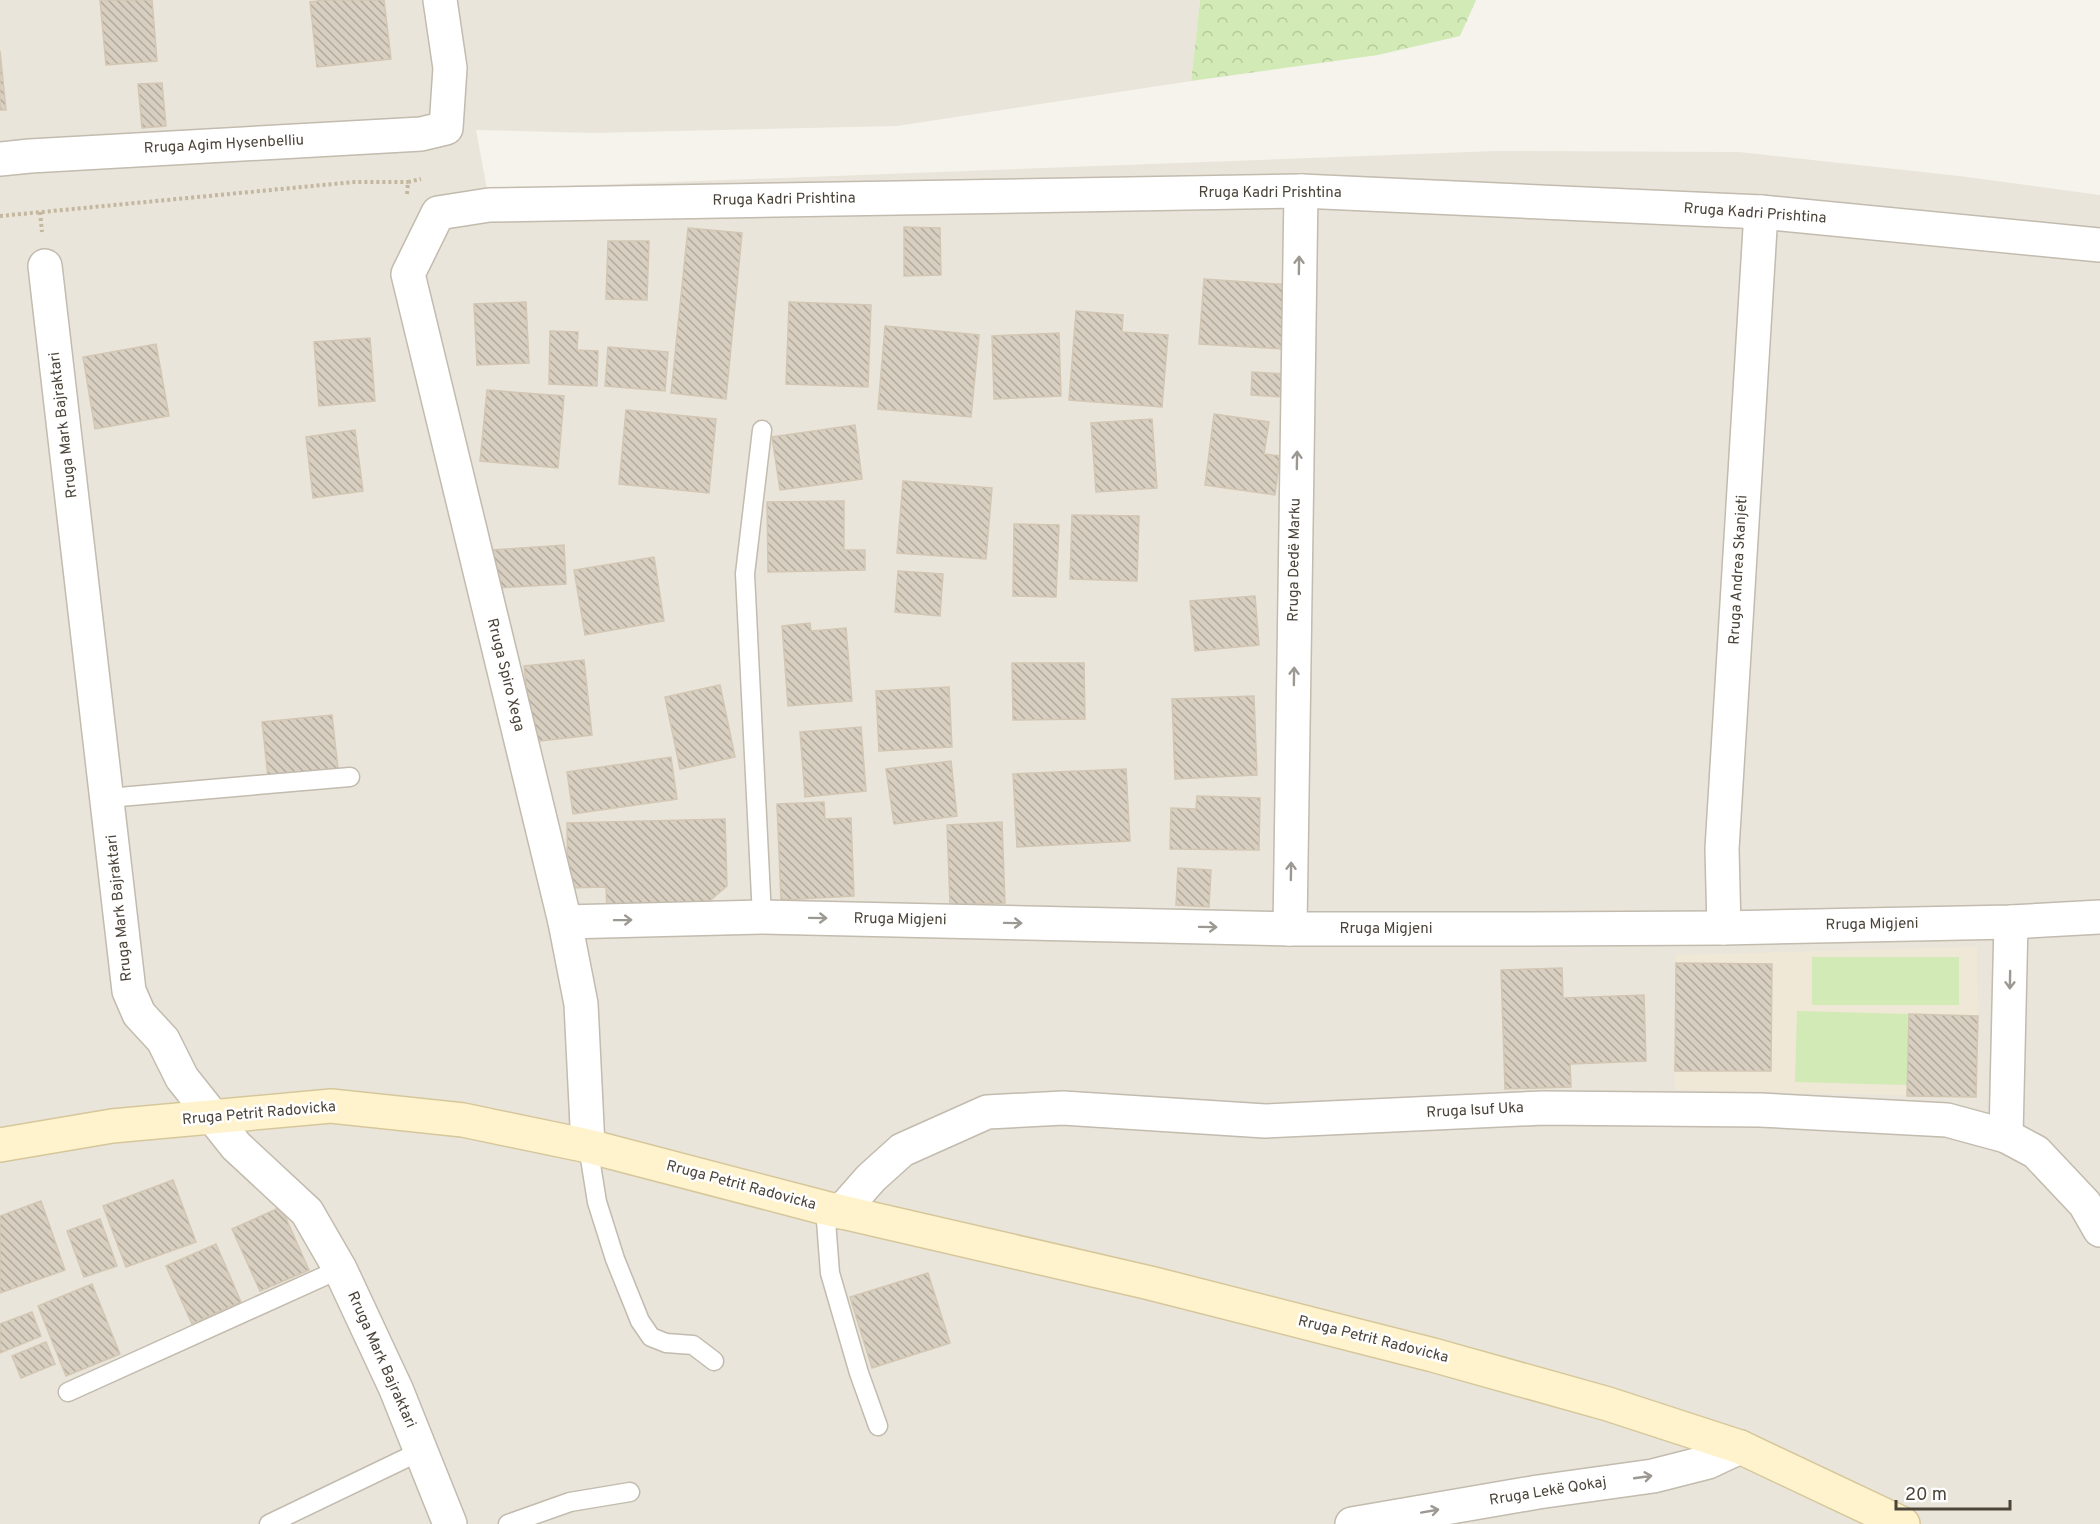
<svg xmlns="http://www.w3.org/2000/svg" width="2100" height="1524" font-family="Overpass,sans-serif">
<style>
.residential{fill:#eae5da}
.education{fill:#efe8d6}
.forest{fill:url(#forest-crowns)}
.pitch{fill:#d2eab5}
.building{fill:url(#building-back-hatch);stroke:#d3c7b4;stroke-width:1.5}
.lines{fill:none;stroke-linecap:round;stroke-linejoin:round}
.lane-casing{stroke:#c2bbae;stroke-width:21}
.street-casing{stroke:#c2bbae;stroke-width:36}
.secondary-casing{stroke:#d6c79b;stroke-width:36}
.path{stroke:#c4b79f;stroke-width:4;stroke-dasharray:3 3;stroke-linecap:butt}
.lane{stroke:#fff;stroke-width:18}
.street{stroke:#fff;stroke-width:33}
.secondary{stroke:#fff3cd;stroke-width:33}
.oneway{stroke:#9c9892}
.labels{text-anchor:middle;dominant-baseline:central;stroke-width:5;stroke-linejoin:round;paint-order:stroke}
.street-label{font-size:15px;fill:#4b4439;stroke:#fff}
</style>
<defs>
<pattern id="forest-crowns" width="20" height="18" patternUnits="userSpaceOnUse" patternTransform="scale(1.5)"><rect width="20" height="18" fill="#d2eab5"/><path d="M2 6a3 3 0 1 1 6 0M12 15a3 3 0 1 1 6 0" fill="none" stroke="#b6ca9c"/></pattern>
<pattern id="building-back-hatch" width="6" height="6" patternUnits="userSpaceOnUse" patternTransform="scale(1.5)"><rect width="6" height="6" fill="#d8cfc1"/><path d="M-1 5l2 2M0 0l6 6M5-1l2 2" fill="none" stroke="#b1aa9e"/></pattern>
</defs>
<rect width="100%" height="100%" fill="#f6f3ec"/>
<path class="residential" d="M0 0H1200L1191 81 897 126 594 133 476 130 487 189 1496 151 1739 152 1959 176 2100 195V1524H0Z"/>
<path class="education" d="M1977 947 1978 1016 1976 1097 1675 1090 1676 955Z"/>
<path class="forest" d="M1200 0H1476L1460 36 1378 55 1191 81Z"/>
<g class="pitch">
<rect x="1812" y="957" width="147" height="48"/>
<path d="M1797 1011 1909 1014 1907 1085 1795 1082Z"/>
</g>
<g class="building">
<path d="M100 0H152L157 61 106 65Z"/>
<path d="M324 0H384L391 59 317 67 310 2Z"/>
<path d="M0 51 6 110H0Z"/>
<path d="M162 83 166 126 142 128 138 84Z"/>
<path d="M904 227 940 228 941 275 904 276Z"/>
<path d="M688 228 742 233 726 399 671 393Z"/>
<path d="M608 241H649L647 300 606 299Z"/>
<path d="M1204 279 1290 285 1285 349 1199 344Z"/>
<path d="M526 302 529 363 477 365 474 304Z"/>
<path d="M789 302 871 305 868 387 786 384Z"/>
<path d="M1076 311 1123 315 1122 332 1168 335 1162 407 1069 400Z"/>
<path d="M885 326 979 335 971 417 878 409Z"/>
<path d="M550 331 578 332 577 350 598 351 597 386 549 384Z"/>
<path d="M1059 333 1061 396 994 399 992 336Z"/>
<path d="M370 338 375 401 319 406 314 342Z"/>
<path d="M156 344 169 416 95 429 83 357Z"/>
<path d="M608 347 668 352 665 391 605 386Z"/>
<path d="M1252 372 1284 374 1283 397 1251 395Z"/>
<path d="M487 390 564 396 558 468 480 461Z"/>
<path d="M626 410 716 419 709 493 619 484Z"/>
<path d="M1214 414 1269 422 1264 454 1280 456 1275 495 1205 485Z"/>
<path d="M1152 419 1157 488 1096 492 1091 423Z"/>
<path d="M855 425 862 479 780 490 772 437Z"/>
<path d="M355 430 363 491 313 498 306 437Z"/>
<path d="M903 481 992 488 986 559 897 553Z"/>
<path d="M844 501V550H865V570L768 572 767 502Z"/>
<path d="M1072 515 1139 516 1137 581 1070 579Z"/>
<path d="M1014 524 1059 525 1056 597 1013 596Z"/>
<path d="M564 545 566 584 495 588 492 550Z"/>
<path d="M654 557 664 621 585 635 574 570Z"/>
<path d="M898 571 943 574 940 616 895 612Z"/>
<path d="M1255 596 1259 645 1195 651 1190 601Z"/>
<path d="M810 623 811 631 846 628 852 701 788 706 782 626Z"/>
<path d="M584 660 592 735 532 742 524 666Z"/>
<path d="M1012 663H1084L1085 719 1013 720Z"/>
<path d="M720 685 735 757 680 769 665 697Z"/>
<path d="M949 687 952 747 879 751 876 691Z"/>
<path d="M1254 696 1257 775 1175 779 1172 699Z"/>
<path d="M332 715 338 769 268 777 262 722Z"/>
<path d="M861 727 866 791 805 797 800 732Z"/>
<path d="M671 757 677 799 573 814 567 772Z"/>
<path d="M951 761 957 816 894 824 886 769Z"/>
<path d="M1126 769 1130 841 1017 847 1013 774Z"/>
<path d="M1197 796 1260 798 1259 850 1170 849 1171 808 1196 809Z"/>
<path d="M824 802 825 819 851 818 854 896 781 900 777 804Z"/>
<path d="M725 819 727 886 700 909 607 912 606 887 568 888 567 823Z"/>
<path d="M1002 822 1005 903 950 905 947 825Z"/>
<path d="M1178 868 1211 870 1209 907 1176 905Z"/>
<path d="M1676 963 1772 964 1771 1071H1675Z"/>
<path d="M1562 968 1563 998 1644 995 1646 1061 1570 1064 1571 1087 1505 1089 1501 970Z"/>
<path d="M1909 1014 1978 1016 1976 1097 1907 1096Z"/>
<path d="M173 1180 196 1242 126 1267 103 1206Z"/>
<path d="M41 1201 65 1270 0 1293V1216Z"/>
<path d="M281 1207 309 1270 260 1291 232 1229Z"/>
<path d="M100 1219 117 1266 84 1277 67 1231Z"/>
<path d="M216 1244 241 1302 192 1324 166 1266Z"/>
<path d="M928 1273 950 1343 872 1368 850 1297Z"/>
<path d="M92 1284 120 1354 66 1376 38 1306Z"/>
<path d="M32 1312 41 1336 0 1353V1324Z"/>
<path d="M46 1342 55 1364 21 1378 12 1356Z"/>
</g>
<g class="lines">
<defs>
<g id="lane">
<path d="M108 798 350 777"/>
<path d="M762 917 745 574 762 430"/>
<path d="M588 1146 597 1202 615 1259 640 1321 651 1337 666 1343 693 1345 714 1361"/>
<path d="M825 1208 830 1273 859 1373 878 1426"/>
<path d="M68 1392 340 1269"/>
<path d="M269 1524 421 1451"/>
<path d="M508 1524 570 1502 630 1492"/>
</g>
<g id="street">
<path d="M0 159 30 156 421 134 446 128 450 68 440 0"/>
<path d="M45 266 129 991 139 1014 163 1040 182 1078 236 1146 307 1212 340 1269 396 1389 450 1524"/>
<path d="M565 922 762 917 1290 929H1530L1724 928 2011 922 2100 917"/>
<path d="M1724 928 1722 849 1761 212"/>
<path d="M1290 929 1301 191"/>
<path d="M2006 1136 2011 922"/>
<path d="M588 1146 581 1004 565 922 408 274 438 213 489 205 1301 191 1761 212 2100 245"/>
<path d="M841 1212 871 1178 902 1150 987 1112 1063 1108 1265 1121 1543 1108 1760 1110 1947 1120 2006 1136 2036 1152 2085 1204 2100 1230"/>
<path d="M1352 1524 1538 1492 1653 1476 1708 1462 1740 1447"/>
</g>
<path id="secondary" d="M0 1145 112 1126 331 1106 463 1120 588 1146 825 1208 1150 1283 1433 1355 1608 1404 1740 1447 1903 1524"/>
</defs>
<use href="#lane" class="lane-casing"/>
<use href="#street" class="street-casing"/>
<use href="#secondary" class="secondary-casing"/>
<g class="path">
<path d="M407 194 408 182 421 179"/>
<path d="M40 212 42 232"/>
<path d="M0 216 354 182H408"/>
</g>
<use href="#lane" class="lane"/>
<use href="#street" class="street"/>
<use href="#secondary" class="secondary"/>
</g>
<defs><path id="oneway-shaft" d="M-6 0H5M1.5-3L5.5 0L1.5 3" fill="none" stroke-width="1.6" stroke-linecap="round" stroke-linejoin="round" transform="scale(1.5)"/></defs>
<g class="oneway">
<use href="#oneway-shaft" transform="translate(1299 265) rotate(-89)"/>
<use href="#oneway-shaft" transform="translate(1297 460) rotate(-89)"/>
<use href="#oneway-shaft" transform="translate(1294 676) rotate(-89)"/>
<use href="#oneway-shaft" transform="translate(1291 871) rotate(-89)"/>
<use href="#oneway-shaft" transform="translate(818 918) rotate(1)"/>
<use href="#oneway-shaft" transform="translate(623 920) rotate(-1)"/>
<use href="#oneway-shaft" transform="translate(1013 923) rotate(1)"/>
<use href="#oneway-shaft" transform="translate(1208 927) rotate(1)"/>
<use href="#oneway-shaft" transform="translate(2010 980) rotate(91)"/>
<use href="#oneway-shaft" transform="translate(1643 1477) rotate(-8)"/>
<use href="#oneway-shaft" transform="translate(1430 1511) rotate(-10)"/>
</g>
<g class="labels">
<g class="street-label">
<text transform="translate(224 145) rotate(-3)">Rruga Agim Hysenbelliu</text>
<text x="1270" y="193">Rruga Kadri Prishtina</text>
<text transform="translate(784 200) rotate(-1)">Rruga Kadri Prishtina</text>
<text transform="translate(1755 214) rotate(4)">Rruga Kadri Prishtina</text>
<text transform="translate(64 425) rotate(-97)">Rruga Mark Bajraktari</text>
<text transform="translate(1295 560) rotate(-89)">Rruga Dedë Marku</text>
<text transform="translate(1739 570) rotate(-87)">Rruga Andrea Skanjeti</text>
<text transform="translate(505 675) rotate(76)">Rruga Spiro Xega</text>
<text transform="translate(120 908) rotate(-96)">Rruga Mark Bajraktari</text>
<text transform="translate(900 920) rotate(1)">Rruga Migjeni</text>
<text transform="translate(1872 925) rotate(-1)">Rruga Migjeni</text>
<text x="1386" y="929">Rruga Migjeni</text>
<text transform="translate(1475 1111) rotate(-3)">Rruga Isuf Uka</text>
<text transform="translate(259 1114) rotate(-5)">Rruga Petrit Radovicka</text>
<text transform="translate(741 1186) rotate(15)">Rruga Petrit Radovicka</text>
<text transform="translate(1373 1340) rotate(14)">Rruga Petrit Radovicka</text>
<text transform="translate(381 1360) rotate(66)">Rruga Mark Bajraktari</text>
<text transform="translate(1548 1492) rotate(-9)">Rruga Lekë Qokaj</text>
</g>
</g>
<path d="M1896 1500v9h114v-9" fill="none" stroke="#4b4439" stroke-width="3"/>
<text x="1905" y="1500" font-size="18" fill="#4b4439" stroke="#ffffff" stroke-width="4.5" paint-order="stroke">20 m</text>
</svg>
